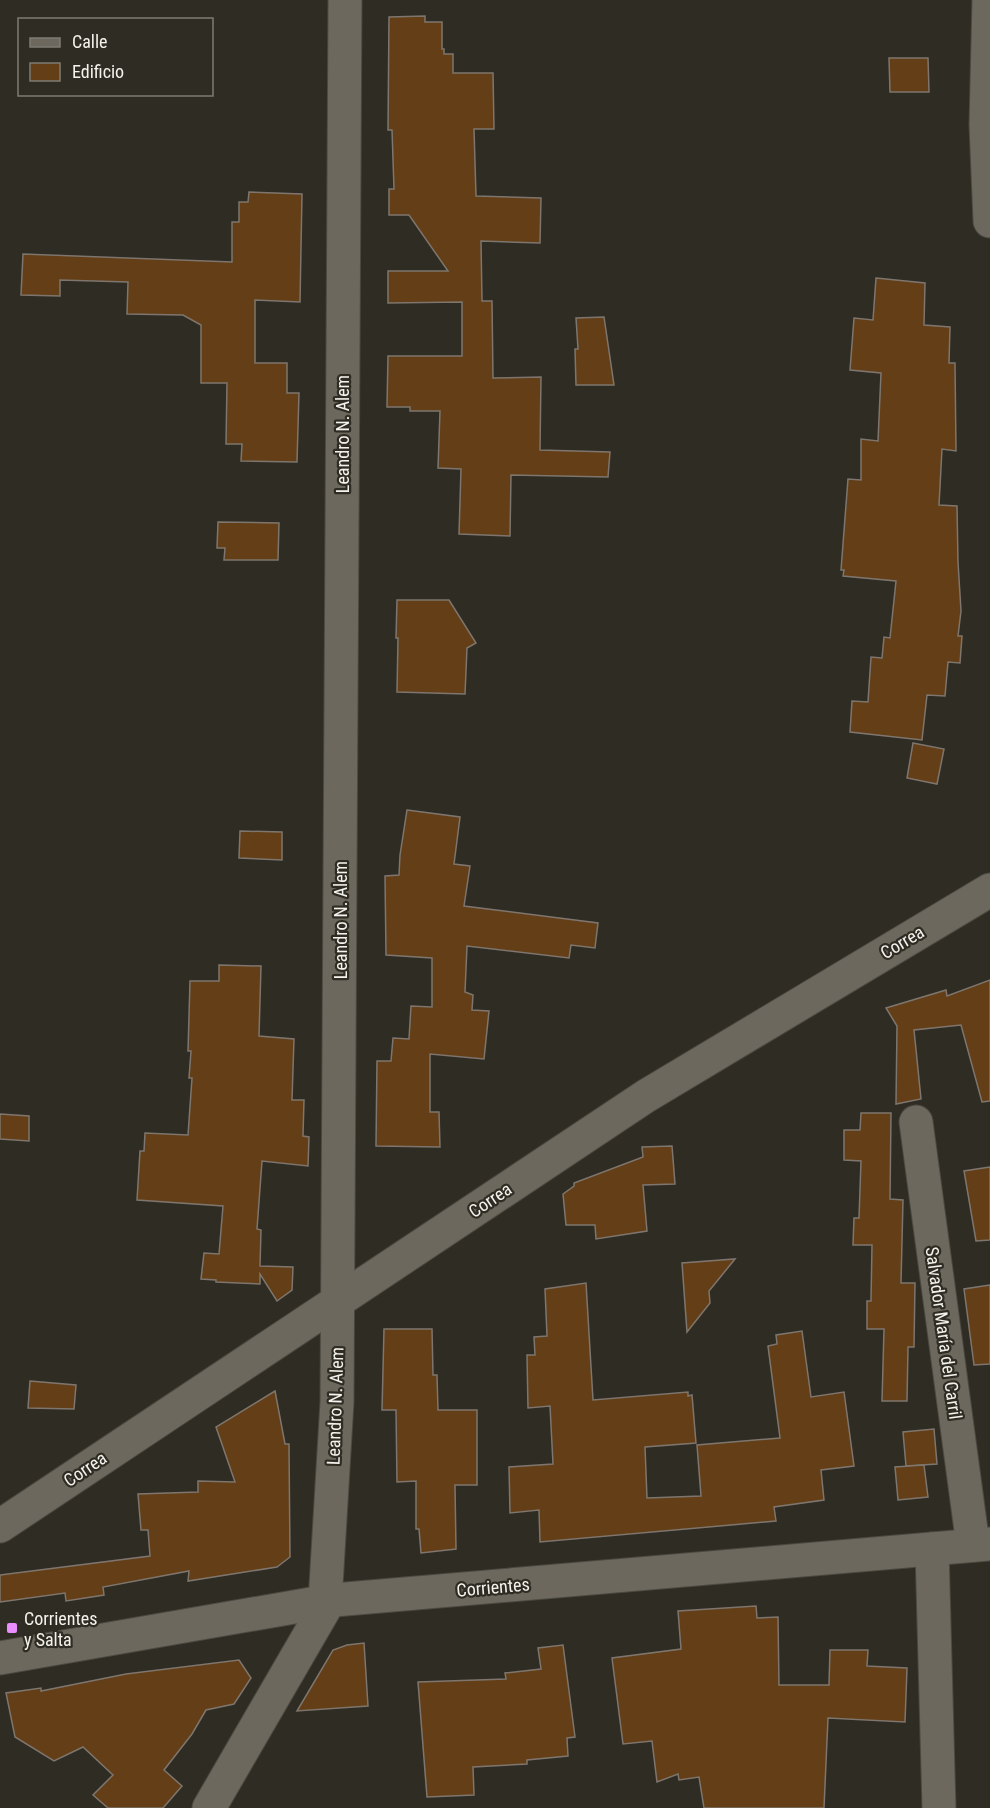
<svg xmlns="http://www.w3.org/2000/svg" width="990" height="1808" font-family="'Roboto Condensed',sans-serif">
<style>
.building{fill:#633e16;stroke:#7e766e;stroke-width:1.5}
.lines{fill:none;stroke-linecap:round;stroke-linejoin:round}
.minor-casing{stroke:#4c4942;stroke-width:35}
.minor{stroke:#6c685e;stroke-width:33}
.poi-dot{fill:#ea8dfd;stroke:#2f2c23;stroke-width:2}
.labels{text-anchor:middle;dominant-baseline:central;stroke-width:4.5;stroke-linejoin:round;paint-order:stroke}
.street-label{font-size:18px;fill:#f4f2ec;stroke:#2f2c23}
.poi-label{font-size:18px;fill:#f4f2ec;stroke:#2f2c23;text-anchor:start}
</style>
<rect width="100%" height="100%" fill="#2f2c23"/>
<g class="building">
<path d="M425 16V22H442V49H444V54H453V73H493L494 129H474L476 196 541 198 540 243 481 241 482 301H492L493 378 541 377 540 450 610 452 608 477 511 475 510 536 459 534 461 469 438 468 440 411H410V407H387L388 356H462V302L388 303V271H448L409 215H389V189H394L392 130H388L389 17Z"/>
<path d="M889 58H928L929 92H890Z"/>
<path d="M249 192 302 194 300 302 255 300V363H287V393H299L297 462 241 461 242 444H226L227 383H201V325L183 315 127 314 128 282 60 280V296L21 295 23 254 232 262V222H239V202H248Z"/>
<path d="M876 278 925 283 924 325 950 327 949 363H955L956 451 942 449 939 505 957 506 958 562 961 611 958 636H962L960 663 948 662 945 696 927 695 922 740 850 732 852 701 868 702 871 657 882 658 884 637 890 638 896 581 843 576 844 570H841L848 479 861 480V439L878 441 881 373 850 370 854 318 873 320Z"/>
<path d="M604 317 614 385H576L575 349H578L576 318Z"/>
<path d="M218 522 279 523 278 560H224L225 548H217Z"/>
<path d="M397 600H449L476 643 467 648 465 694 397 692 398 638H396Z"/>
<path d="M913 743 944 749 937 784 907 778Z"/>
<path d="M407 810 460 817 454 864 470 866 464 906 598 923 595 948 571 945 569 958 467 946 465 992 473 995 472 1010 489 1011 484 1059 430 1054V1112H439L440 1147 376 1146 377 1061H391L393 1038 409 1039 411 1006 432 1007V958L386 955 385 876 399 875 400 855Z"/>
<path d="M240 831 282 832V860L239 858Z"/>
<path d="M219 965 261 966 259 1036 294 1039 292 1100H304L303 1136 309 1137 308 1166 262 1161 257 1229 261 1230 260 1266 293 1267 292 1290 277 1301 260 1274V1284L216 1282V1280L201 1279 204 1253 219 1254 223 1206 137 1200 140 1151H144L145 1133 188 1135 192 1078H189L191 1051H188L190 981H219Z"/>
<path d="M990 980V1101L982 1102 961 1025 914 1030 921 1099 896 1104 897 1026 886 1008 946 990 947 996Z"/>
<path d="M861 1113H891L890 1199 903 1200 901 1283H915L914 1347H908L907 1401H882L884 1329H867V1301H871L872 1245H853L854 1218H859L861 1161 844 1160V1130H860Z"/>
<path d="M0 1114 29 1116V1141L0 1139Z"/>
<path d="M672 1146 675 1184 643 1185 647 1231 596 1239 595 1225H566L563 1194 574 1186V1183L643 1157 642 1147Z"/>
<path d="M990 1167V1240L976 1241 964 1171Z"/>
<path d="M735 1259 709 1291 710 1303 687 1332 682 1263Z"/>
<path d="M586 1283 593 1400 688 1392V1396L692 1395 696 1443 645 1447 647 1498 701 1496 697 1445 780 1438 768 1346 777 1344 776 1335 802 1331 811 1397 844 1392 854 1466 821 1470 824 1500 774 1507 776 1521 540 1542 539 1510 510 1513 509 1467 553 1464 550 1406 528 1408 527 1355H535L534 1337 547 1336 545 1289Z"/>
<path d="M990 1285V1364L974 1365 964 1289Z"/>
<path d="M384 1329H432L433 1375H437L438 1410H477V1485H455L456 1549 421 1553 419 1529H416V1481L397 1482 396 1410H382Z"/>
<path d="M30 1381 76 1385 74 1409 28 1408Z"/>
<path d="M275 1391 285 1444H289L290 1557 277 1567 188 1581 189 1571 103 1587 104 1595 66 1601 65 1593 0 1602V1575L150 1556 148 1530H141L138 1494 198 1492V1481L235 1482 216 1427Z"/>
<path d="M934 1429 937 1464 906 1466 903 1432Z"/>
<path d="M924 1465 928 1497 898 1500 895 1467Z"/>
<path d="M756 1606 757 1618 778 1617 779 1685H829L830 1650H868L867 1666 907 1668 905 1722 828 1718 824 1808H704L699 1777 679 1780 678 1774 657 1782 652 1741 623 1744 612 1658 681 1649 678 1611Z"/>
<path d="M364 1643 368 1706 297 1711 333 1650 347 1645Z"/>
<path d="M563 1645 575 1737 567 1738 568 1756 527 1760V1764L473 1767 474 1795 427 1797 418 1682 506 1679 505 1673 541 1669 538 1648Z"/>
<path d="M239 1660 251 1678 234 1704 206 1710 192 1734 164 1770 182 1786 163 1808H108L93 1795 113 1775 83 1747 54 1761 15 1737 6 1693 41 1688V1691L126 1674Z"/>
</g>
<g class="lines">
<defs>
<g id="minor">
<path d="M989 0 986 125 990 221"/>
<path d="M916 1122 973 1545"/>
<path d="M0 1526 646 1096 990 890"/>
<path d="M932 1549 939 1808"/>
<path d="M0 1658 334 1600 990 1544"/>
<path d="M209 1808 325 1608V1602L337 1402 345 0"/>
</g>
</defs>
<use href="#minor" class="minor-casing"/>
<use href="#minor" class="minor"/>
</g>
<rect class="poi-dot" x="6" y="1622" width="12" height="12" rx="3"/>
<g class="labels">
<g class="street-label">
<text transform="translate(342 434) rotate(-90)">Leandro N. Alem</text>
<text transform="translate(340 920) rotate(-90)">Leandro N. Alem</text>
<text transform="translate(902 942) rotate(-31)">Correa</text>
<text transform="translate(490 1200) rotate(-34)">Correa</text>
<text transform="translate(944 1333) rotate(82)">Salvador María del Carril</text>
<text transform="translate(335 1406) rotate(-88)">Leandro N. Alem</text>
<text transform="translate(85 1469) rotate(-34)">Correa</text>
<text transform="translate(493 1587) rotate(-5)">Corrientes</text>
</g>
<g class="poi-label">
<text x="24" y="1618">Corrientes<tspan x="24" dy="21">y Salta</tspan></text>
</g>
</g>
<rect x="18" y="18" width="195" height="78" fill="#2f2c23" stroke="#7e7b73" stroke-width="1.5"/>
<rect x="30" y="38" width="30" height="9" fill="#6c685e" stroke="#7e7b73" stroke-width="1.5"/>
<text x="72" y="48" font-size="18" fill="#f4f2ec">Calle</text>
<rect x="30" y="63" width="30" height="18" fill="#633e16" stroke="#7e7b73" stroke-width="1.5"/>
<text x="72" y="78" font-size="18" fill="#f4f2ec">Edificio</text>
</svg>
